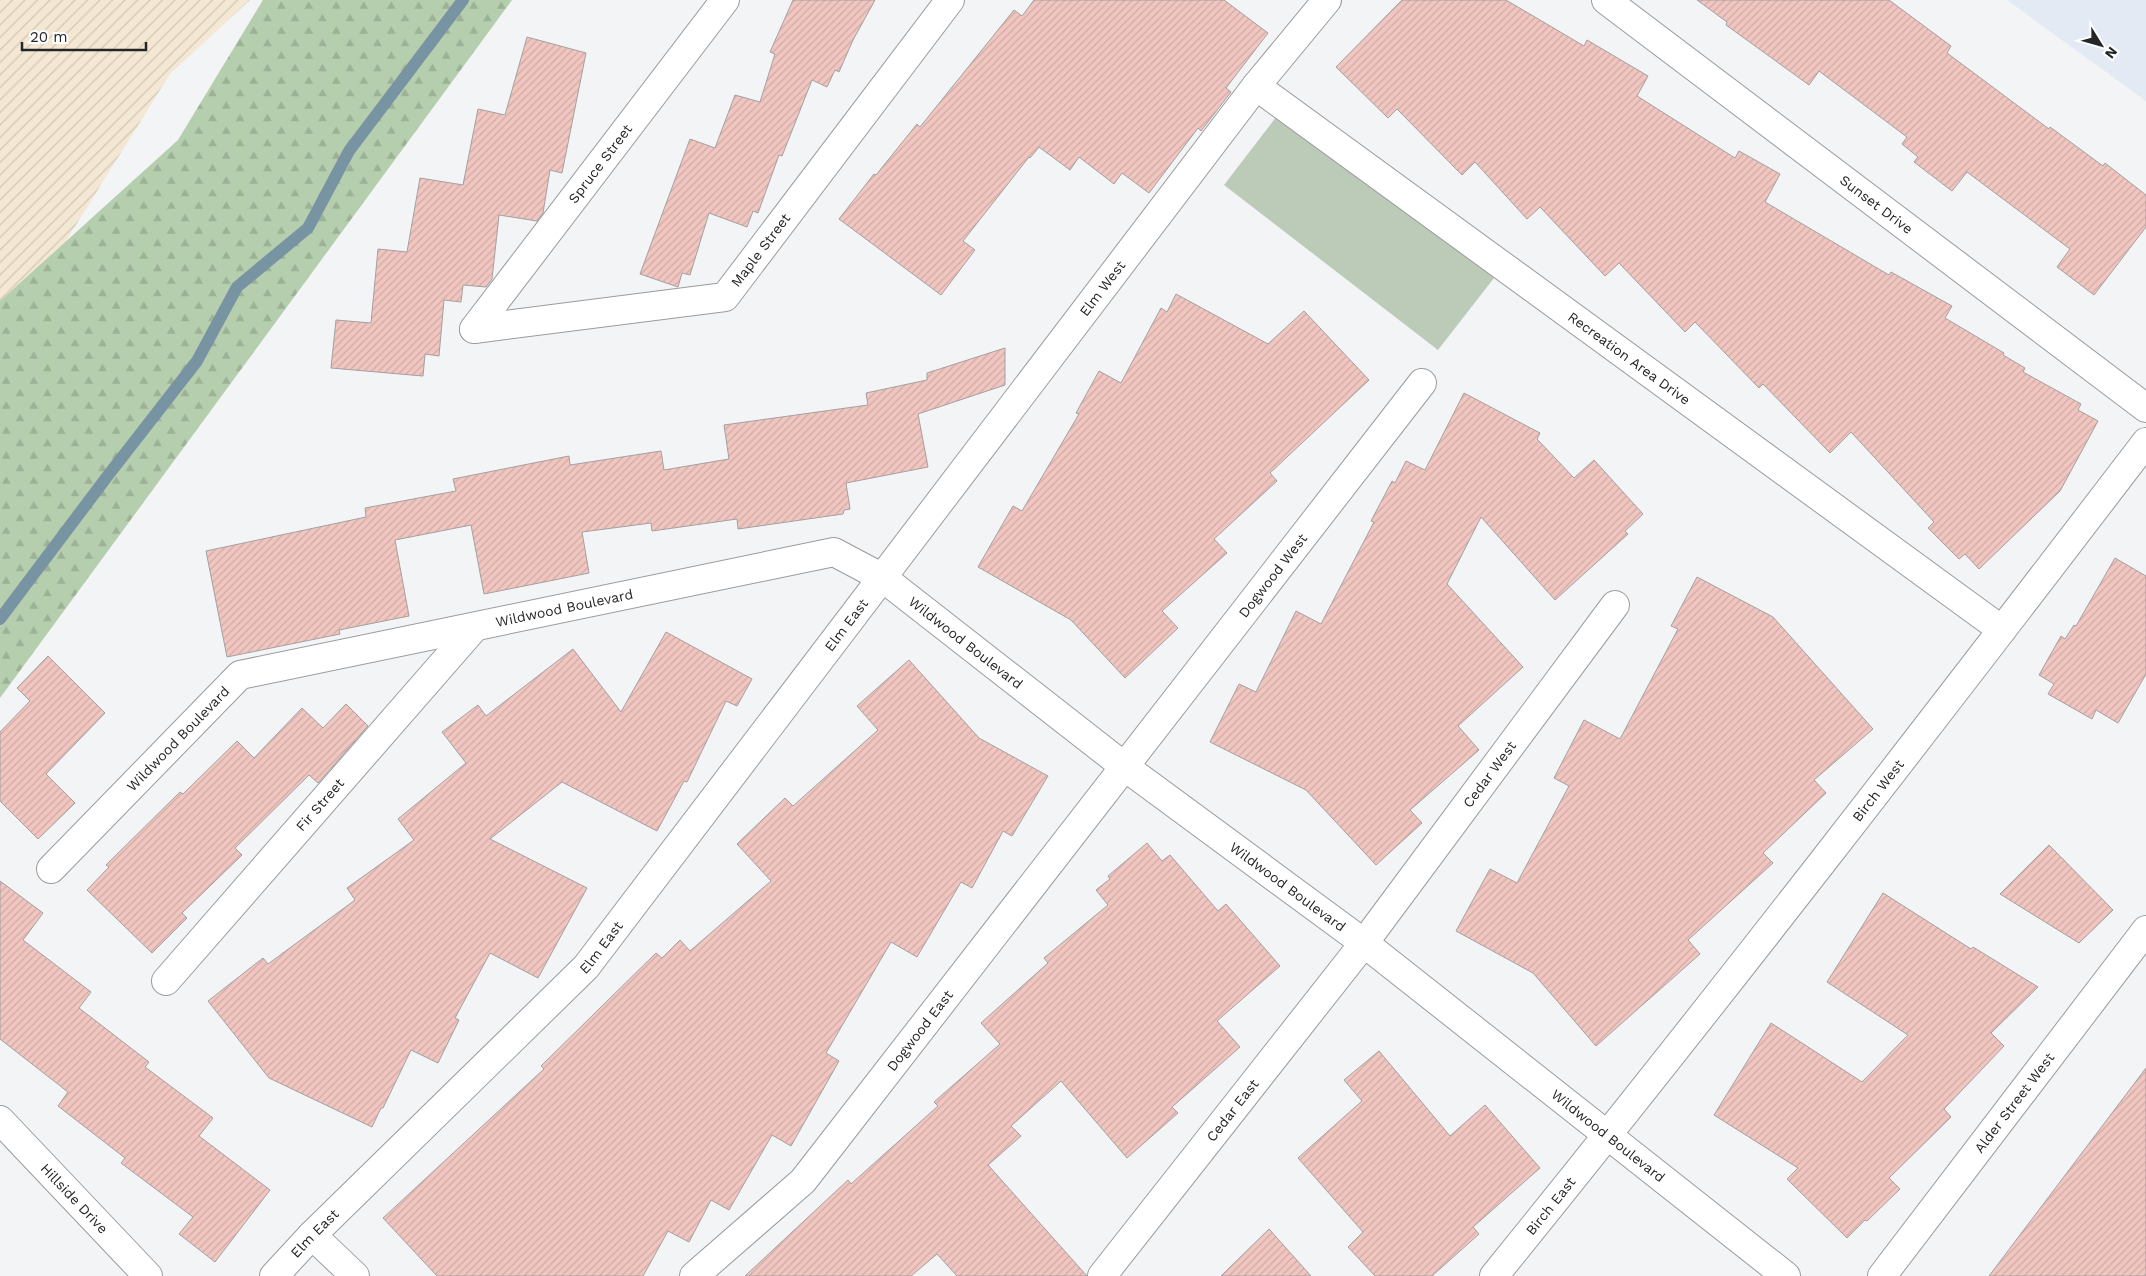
<svg xmlns="http://www.w3.org/2000/svg" width="2146" height="1276" font-family="'Work Sans',sans-serif">
<style>
.built{fill:#e3eaf3}
.industrial{fill:url(#industrial-furrows)}
.green{fill:#bccbb7}
.forest{fill:url(#forest-firs)}
.lines{fill:none;stroke-linecap:round;stroke-linejoin:round}
.stream{stroke:#7894a3;stroke-width:12}
.building{fill:url(#building-hatch);stroke:#a4a0a0}
.minor-casing{stroke:#9a9b9e;stroke-width:30}
.minor{stroke:#fff;stroke-width:28}
.labels{text-anchor:middle;dominant-baseline:central;stroke-width:5;stroke-linejoin:round;paint-order:stroke}
.street-label{font-size:14px;fill:#242526;stroke:#fff}
</style>
<defs>
<pattern id="industrial-furrows" width="10" height="10" patternUnits="userSpaceOnUse" patternTransform="scale(1.25)"><rect width="10" height="10" fill="#f4e8d4"/><path d="M-1 1l2-2M0 10L10 0M9 11l2-2" fill="none" stroke="#d1c7b6"/></pattern>
<pattern id="forest-firs" width="22" height="20" patternUnits="userSpaceOnUse" patternTransform="scale(1.25)"><rect width="22" height="20" fill="#b5ceae"/><path d="M5 1l3.5 6h-7zM16 11l3.5 6h-7z" fill="#9cb196"/></pattern>
<pattern id="building-hatch" width="6" height="6" patternUnits="userSpaceOnUse" patternTransform="scale(1.25)"><rect width="6" height="6" fill="#f2c6c0"/><path d="M-1 1l2-2M0 6l6-6M5 7l2-2" fill="none" stroke="#cfaaa5"/></pattern>
</defs>
<rect width="100%" height="100%" fill="#f2f4f6"/>
<path class="built" d="M2007 0H2146V101Z"/>
<path class="industrial" d="M0 0H250L170 74 0 347Z"/>
<path class="green" d="M1280 112 1494 278 1438 350 1224 185Z"/>
<path class="forest" d="M263 0H512L0 698V301L178 140Z"/>
<g class="lines">
<path class="stream" d="M0 619 106 478 197 361 237 287 308 228 349 151 463 0"/>
</g>
<g class="building">
<path d="M793 0H875L853 40 839 72 835 70 827 87 812 80 782 156 779 155 758 213 753 211 747 227 709 213 690 275 682 273 678 287 640 274 690 139 715 148 735 95 760 102 775 54 770 52Z"/>
<path d="M1034 0H1224L1268 33 1226 88 1231 92 1201 131 1198 128 1149 193 1122 173 1114 184 1079 157 1070 170 1039 147 1030 158 1029 157 963 241 975 250 941 295 839 219 874 174 876 175 917 124 920 127 1014 10 1022 16Z"/>
<path d="M1402 0H1506L1584 46 1587 40 1648 76 1637 96 1735 158 1739 151 1780 174 1765 202 1889 275 1891 272 1952 306 1945 318 2004 353 2003 355 2025 368 2023 372 2081 404 2078 410 2098 421 2060 491 1979 569 1965 554 1959 559 1928 528 1934 522 1851 432 1830 453 1763 384 1759 388 1695 322 1685 332 1619 263 1605 276 1540 207 1527 219 1475 162 1462 175 1397 109 1388 118 1336 67Z"/>
<path d="M1697 0H1889L1951 46 1947 53 2049 129 2050 127 2103 166 2105 163 2146 195V227L2094 295 2057 267 2070 249 1967 172 1952 191 1914 162 1918 157 1902 144 1907 137 1819 71 1809 85 1726 25 1727 22Z"/>
<path d="M527 37 586 53 562 173 550 170 543 213 537 221 499 215 492 279 486 287 463 285 461 302 444 300 439 356 425 354 423 376 331 368 336 320 371 323 378 249 407 252 420 178 463 185 478 109 505 115Z"/>
<path d="M1176 294 1268 344 1304 311 1369 380 1270 473 1277 481 1214 539 1227 553 1162 611 1178 628 1125 678 1071 620 978 567 1013 506 1022 511 1079 414 1076 413 1099 371 1121 383 1161 308 1167 312Z"/>
<path d="M1005 348V385L918 414 928 467 846 483 850 509 844 510 843 514 738 529 737 519 652 531 651 523 582 532 589 573 484 594 471 525 395 540 409 616 339 630 340 634 227 657 206 551 366 517 365 508 456 491 453 479 569 456 570 465 661 451 664 470 729 459 724 425 868 405 866 393 927 380V373Z"/>
<path d="M1464 393 1540 433 1537 439 1574 478 1594 460 1643 514 1625 531 1628 534 1555 600 1481 517 1447 584 1523 667 1458 726 1479 750 1410 810 1422 823 1376 865 1306 790 1210 742 1239 684 1256 692 1296 611 1321 624 1374 522 1371 521 1392 481 1395 483 1406 461 1425 470Z"/>
<path d="M2115 558 2146 576V674L2118 723 2096 710 2092 719 2048 694 2054 684 2039 675 2061 636 2065 639 2074 625 2076 626Z"/>
<path d="M1697 577 1773 617 1873 729 1814 780 1826 793 1763 853 1773 863 1688 940 1700 954 1596 1046 1533 973 1456 931 1490 869 1517 883 1569 786 1554 778 1584 720 1620 739 1678 629 1671 626Z"/>
<path d="M666 632 752 679 737 706 726 701 687 782 684 781 657 831 562 782 490 839 587 888 538 978 490 953 455 1018 459 1020 438 1063 411 1050 383 1108H381L372 1127 269 1078 208 1001 263 958 268 964 355 900 347 888 414 840 398 819 466 763 442 732 478 705 486 716 573 649 621 712Z"/>
<path d="M48 656 105 713 46 774 75 803 38 839 0 801V732L30 701 17 688Z"/>
<path d="M909 660 979 738 1048 776 1012 836 1003 831 972 888 961 882 917 957 891 942 826 1053 839 1061 791 1146 772 1135 729 1210 711 1200 689 1242 668 1231 643 1276H437L383 1218 544 1069 541 1066 656 953 662 958 680 940 690 951 771 881 737 844 785 798 793 806 878 730 857 706Z"/>
<path d="M346 704 368 726 318 783 309 775 235 848 242 855 182 913 187 918 152 953 87 890 109 867 106 865 180 792 183 794 237 741 254 758 302 708 323 728Z"/>
<path d="M1147 843 1162 861 1170 855 1218 911 1226 904 1280 966 1217 1021 1240 1047 1172 1107 1178 1113 1127 1158 1061 1081 1011 1126 1021 1136 988 1165 1087 1276H957L937 1254 911 1276H745L848 1180 851 1184 938 1106 934 1102 1000 1044 981 1023 1048 963 1044 958 1108 905 1096 890 1110 879 1108 876Z"/>
<path d="M2049 845 2113 910 2079 943 2000 894Z"/>
<path d="M0 881 43 913 23 940 91 992 79 1008 149 1062 145 1067 213 1118 199 1136 270 1190 215 1262 179 1234 193 1217 121 1163 125 1158 58 1106 68 1092 0 1039Z"/>
<path d="M1883 893 1971 949 1973 947 2038 987 1991 1033 2004 1046 1944 1109 1951 1117 1889 1178 1900 1189 1867 1221 1865 1220 1847 1238 1787 1179 1798 1168 1714 1115 1771 1023 1862 1082 1908 1035 1827 982Z"/>
<path d="M1379 1051 1450 1136 1485 1105 1540 1168 1473 1227 1479 1234 1432 1276H1375L1348 1247 1363 1232 1298 1158 1362 1101 1344 1080Z"/>
<path d="M2146 1068V1276H1989Z"/>
<path d="M1269 1229 1311 1276H1221Z"/>
</g>
<g class="lines">
<defs>
<g id="minor">
<path id="s1" d="M1606 0 2146 408"/>
<path id="s2" d="M1256 86 2002 630"/>
<path id="s3" d="M474 329 725 297 950 0"/>
<path id="s4" d="M474 329 725 0"/>
<path id="s5" d="M51 869 240 675 834 552 883 578 1125 767 1364 943 1786 1276"/>
<path id="s6" d="M166 981 474 628"/>
<path id="s7" d="M0 1120 148 1276"/>
<path d="M312 1235 355 1276"/>
<path id="s8" d="M274 1276 312 1235 586 967 1256 86 1327 0"/>
<path id="s9" d="M694 1276 803 1181 1422 383"/>
<path id="s10" d="M1102 1276 1364 943 1615 605"/>
<path id="s11" d="M1494 1276C1716 1002 1932 722 2146 442"/>
<path id="s12" d="M1882 1276 2146 930"/>
</g>
</defs>
<use href="#minor" class="minor-casing"/>
<use href="#minor" class="minor"/>
</g>
<g class="labels">
<g class="street-label">
<text stroke="none"><textPath href="#s4" startOffset="208">Spruce Street</textPath></text>
<text stroke="none"><textPath href="#s1" startOffset="339">Sunset Drive</textPath></text>
<text stroke="none"><textPath href="#s3" startOffset="312">Maple Street</textPath></text>
<text stroke="none"><textPath href="#s8" startOffset="1292">Elm West</textPath></text>
<text stroke="none"><textPath href="#s2" startOffset="462">Recreation Area Drive</textPath></text>
<text stroke="none"><textPath href="#s9" startOffset="911">Dogwood West</textPath></text>
<text stroke="none"><textPath href="#s5" startOffset="602">Wildwood Boulevard</textPath></text>
<text stroke="none"><textPath href="#s8" startOffset="869">Elm East</textPath></text>
<text stroke="none"><textPath href="#s5" startOffset="1038">Wildwood Boulevard</textPath></text>
<text stroke="none"><textPath href="#s5" startOffset="182">Wildwood Boulevard</textPath></text>
<text stroke="none"><textPath href="#s10" startOffset="634">Cedar West</textPath></text>
<text stroke="none"><textPath href="#s11" startOffset="619">Birch West</textPath></text>
<text stroke="none"><textPath href="#s6" startOffset="234">Fir Street</textPath></text>
<text stroke="none"><textPath href="#s5" startOffset="1442">Wildwood Boulevard</textPath></text>
<text stroke="none"><textPath href="#s8" startOffset="464">Elm East</textPath></text>
<text stroke="none"><textPath href="#s9" startOffset="335">Dogwood East</textPath></text>
<text stroke="none"><textPath href="#s12" startOffset="218">Alder Street West</textPath></text>
<text stroke="none"><textPath href="#s10" startOffset="211">Cedar East</textPath></text>
<text stroke="none"><textPath href="#s5" startOffset="1848">Wildwood Boulevard</textPath></text>
<text stroke="none"><textPath href="#s7" startOffset="108">Hillside Drive</textPath></text>
<text stroke="none"><textPath href="#s11" startOffset="90">Birch East</textPath></text>
<text stroke="none"><textPath href="#s8" startOffset="59">Elm East</textPath></text>
</g>
</g>
<g transform="translate(2101 45) rotate(127)" stroke="#ffffff" stroke-width="4" paint-order="stroke">
<path d="M0-4L9 19L0 12L-9 19Z" fill="#242526"/>
<text y="-8" font-size="14" font-weight="bold" text-anchor="middle" fill="#242526">N</text>
</g>
<path d="M22 42v8h124v-8" fill="none" stroke="#242526" stroke-width="2.5"/>
<text x="30" y="42" font-size="15" fill="#242526" stroke="#ffffff" stroke-width="4" paint-order="stroke">20 m</text>
</svg>
